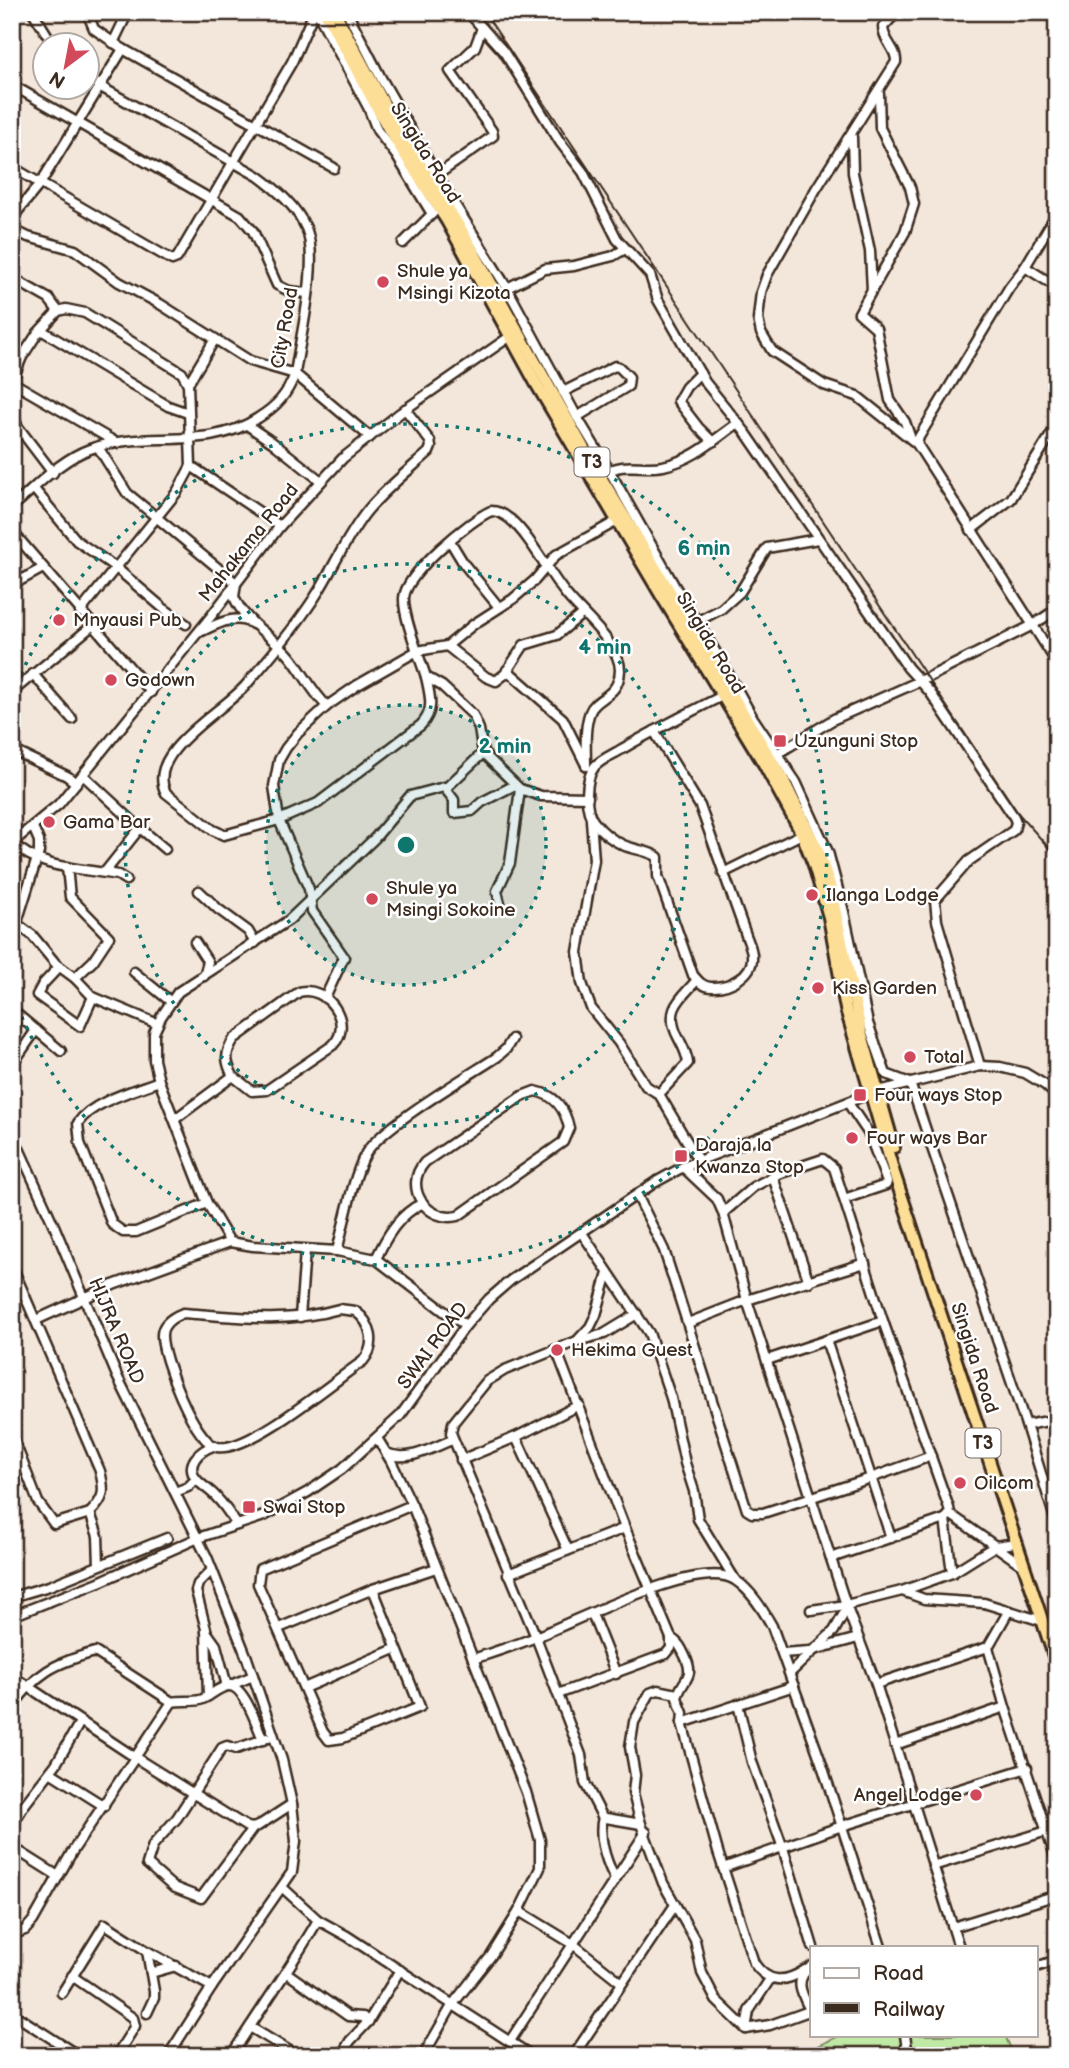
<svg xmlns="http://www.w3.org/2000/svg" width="1069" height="2068" font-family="'Balsamiq Sans',sans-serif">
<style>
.green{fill:#bfe9a5;stroke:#7d8a62;stroke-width:2}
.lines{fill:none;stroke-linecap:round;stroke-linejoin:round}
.minor-casing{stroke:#3b2a1e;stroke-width:13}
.highway-casing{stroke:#3b2a1e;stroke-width:16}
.minor{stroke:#fff;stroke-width:8}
.highway{stroke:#fdde96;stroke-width:10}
.rail{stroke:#3b2a1e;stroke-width:2}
.ring{fill:none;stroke:#0f766e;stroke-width:3.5;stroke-dasharray:3.5 7}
.poi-dot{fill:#d1495b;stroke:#fff;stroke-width:2.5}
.labels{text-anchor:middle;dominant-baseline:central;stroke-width:5;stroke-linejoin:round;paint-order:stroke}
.shield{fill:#fff;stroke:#766a62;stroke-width:2}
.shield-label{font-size:18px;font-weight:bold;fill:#3b2a1e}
.street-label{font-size:19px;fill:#3b2a1e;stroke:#fff}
.poi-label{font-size:19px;fill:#3b2a1e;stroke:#fff;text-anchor:start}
.centre{fill:#0f766e;stroke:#fff;stroke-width:3.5}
.ring-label{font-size:21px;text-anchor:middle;font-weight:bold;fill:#0f766e;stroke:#fff;stroke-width:5;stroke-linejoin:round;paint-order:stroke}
</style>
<rect width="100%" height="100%" fill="#f3e6db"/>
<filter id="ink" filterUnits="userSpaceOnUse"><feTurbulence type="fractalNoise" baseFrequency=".0143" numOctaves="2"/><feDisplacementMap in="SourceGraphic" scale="14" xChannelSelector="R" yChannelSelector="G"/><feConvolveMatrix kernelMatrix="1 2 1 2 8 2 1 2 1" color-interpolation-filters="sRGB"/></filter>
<g filter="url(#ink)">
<path class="green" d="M841 2035H1005L1010 2047 1008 2056H796Z"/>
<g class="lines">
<defs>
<g id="minor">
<path d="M33 12 54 46"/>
<path d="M87 12 94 29 123 49 334 168"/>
<path d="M317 12 368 107 377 130 396 155 432 214"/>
<path d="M347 12 381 78 437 176 507 288 577 417 609 470 674 585 720 659 753 718 796 782 828 852 844 912 868 1023 886 1074 910 1083 1026 1425 1057 1525"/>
<path d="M468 12 504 52 560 142 583 172 617 239 650 275 658 300 705 382 746 433 908 668 930 692 1014 817 1016 822 1014 830 969 861 935 900 937 921 980 1066"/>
<path d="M897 12 883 27C883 41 897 49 896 62L816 189 767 275 761 292 758 319 761 333 772 351 824 385 857 396 917 444"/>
<path d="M113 43 128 12"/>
<path d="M12 85 240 216 253 231 277 285 289 291 307 293"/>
<path d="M852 137 853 173 870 251 872 290 859 313 876 328 890 400 905 422 911 439"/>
<path d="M12 167 172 260 177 258 292 62 314 12"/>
<path d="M433 178 493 136 492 131 450 71 475 47 482 28"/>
<path d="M1057 213 1025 267 1009 288 919 437 917 444 1057 663"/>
<path d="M12 218 40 184 123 49"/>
<path d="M12 229 28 237 75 250 119 282 160 304 250 361 295 374 370 437"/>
<path d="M403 243 436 210"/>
<path d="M1025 267 1057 287"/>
<path d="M12 278 49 299 58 311"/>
<path d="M507 288 545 269 574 266 613 256 625 249"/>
<path d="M872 290 905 232 914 204 910 187 880 128 879 94"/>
<path d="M41 330 168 406 188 413"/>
<path d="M700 373 686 387 678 401 698 427 713 442"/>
<path d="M12 381 22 357 37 334 58 311 66 309 85 313 182 373 188 384 191 466 177 492 80 612"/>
<path d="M12 382 117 443"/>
<path d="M188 384 215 339"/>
<path d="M563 392 615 366 619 367 629 377 628 386 577 417"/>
<path d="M405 409 430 441 431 447 429 452C408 471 385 489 367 511 346 537 333 569 315 597 294 629 270 657 246 685 224 711 144 753 166 793L213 830 224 835 279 820 318 803 421 725C435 710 430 696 426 677"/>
<path d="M12 413 18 427 53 473"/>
<path d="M247 425 272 442 321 481"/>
<path d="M98 447 127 493 236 583 234 597C244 621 269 634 287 653 302 669 310 690 327 706"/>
<path d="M191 466 280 526"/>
<path d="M605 473C624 461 642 470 663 466 693 460 714 440 738 423"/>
<path d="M34 489 77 541 115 567 163 608 186 624"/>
<path d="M12 507C36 487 61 459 90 449 145 429 207 452 258 418 277 406 287 395 295 374 300 337 320 261 306 228 296 206 277 190 258 176L101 87 88 77"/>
<path d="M971 530 1011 499 1057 425"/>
<path d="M12 531 151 692"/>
<path d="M450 541 464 564 498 606"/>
<path d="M12 585 43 568"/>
<path d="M696 622 721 609 740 592 767 548 818 539"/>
<path d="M202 631C219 623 235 614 253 624"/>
<path d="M447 646 486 677 496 681 505 674 524 645 557 635 582 614"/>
<path d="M507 670 563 719 585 763"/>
<path d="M33 674 72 719"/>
<path d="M12 692 92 626"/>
<path d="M654 731 700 806 747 938C749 943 752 950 752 955 754 975 729 988 711 987 703 987 698 981 693 975L658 876V857C648 850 634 850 623 845 612 840 601 831 594 822 584 810 585 778 595 766 602 759 614 754 622 749 655 730 688 713 722 696"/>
<path d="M12 750 67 776 76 783"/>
<path d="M777 754 834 719 929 677 1033 625 1057 609"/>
<path d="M586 766C586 749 584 728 590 712 596 696 619 698 620 670 620 644 580 613 565 593 548 572 530 536 510 519 505 515 499 511 491 511 470 520 405 574 404 598 403 617 420 658 426 677L442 686 473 715 479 729 483 753 520 789 541 796 588 797"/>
<path d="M83 775 140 828 105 872"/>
<path d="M446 788 483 753"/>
<path d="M591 820 594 860 578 952 582 983 591 1008 619 1043 646 1086 659 1094"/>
<path d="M140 828 165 849"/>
<path d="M12 843 59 804 212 615 280 526 343 458 400 413 515 333"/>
<path d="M13 843C40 870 83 868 118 875L126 880"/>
<path d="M67 867 70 897 109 937 93 961 75 978"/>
<path d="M723 873 802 834"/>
<path d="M199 891 218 909 248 931 255 943"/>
<path d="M500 903 497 891 510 863 520 789"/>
<path d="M17 924 32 935 56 964 75 978 93 997 158 1024"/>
<path d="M12 938 39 852V841L33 827"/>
<path d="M195 942 208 962 204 976"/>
<path d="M59 967 43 984 37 995 80 1026 93 997"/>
<path d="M134 972 170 1001"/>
<path d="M697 980C680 999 664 1010 678 1037 682 1045 687 1053 688 1063L659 1094 698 1160"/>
<path d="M325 998 344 957 312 911 309 889 279 820 274 786 279 760 286 748 298 733 327 706 356 686 417 651 447 646 474 624 513 599 535 580 556 555 617 521"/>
<path d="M12 1010 61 1051"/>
<path d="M18 1056 36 1030"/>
<path d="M159 1081C136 1090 91 1102 78 1123L80 1143 112 1224 123 1232H136L207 1203"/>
<path d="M535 1091C555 1095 565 1108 569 1128L563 1142 458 1216C427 1223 402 1187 425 1162L522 1096Z"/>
<path d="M175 1119 233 1076 252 1091 267 1090 333 1045C355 1023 326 984 299 992L234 1039C225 1053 225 1061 233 1076"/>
<path d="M12 1133 55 1228 117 1376 207 1557 247 1658 282 1760 292 1804 296 1841 292 1872 212 1987 168 2056"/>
<path d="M683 1167 717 1199 723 1213 747 1300 847 1608 876 1684 959 1947"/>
<path d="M773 1177 809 1282"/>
<path d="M637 1195 664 1250 747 1510 752 1513H763L871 1478 931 1456"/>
<path d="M844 1199 886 1185 887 1182 869 1134 848 1103"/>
<path d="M723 1213 753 1187 778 1174 823 1159 834 1168 883 1321 949 1508 950 1514 945 1519 831 1558"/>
<path d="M582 1233 649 1333 671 1398 685 1463 694 1491 698 1519 734 1578"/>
<path d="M337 1251C344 1224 353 1176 366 1153 381 1127 468 1076 497 1057L506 1049 512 1039"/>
<path d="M376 1259C386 1237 399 1214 423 1203"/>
<path d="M12 1266 100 1471C105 1491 105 1498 90 1513L98 1536 99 1565"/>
<path d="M608 1273 596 1315 590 1327 577 1341 505 1370 487 1381 453 1423 451 1433 536 1637 581 1755 585 1783 602 1816 606 1818 641 1824"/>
<path d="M339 1309 355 1311C372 1323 377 1345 363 1361 334 1381 249 1453 217 1447 195 1443 161 1356 162 1335 162 1323 173 1317 183 1313 236 1317 287 1324 339 1309Z"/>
<path d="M300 1317 305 1251"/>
<path d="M36 1320 113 1285 230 1242"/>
<path d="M688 1323 747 1300 865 1263"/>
<path d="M466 1325 449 1315 376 1259 337 1251 253 1246 230 1242 207 1203 159 1081 154 1060V1033L161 1017 178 992 289 920 375 838 410 796 444 787 454 800V813L472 811 482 802 515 785"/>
<path d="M826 1340 891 1538"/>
<path d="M577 1341 604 1334 637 1314"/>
<path d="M556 1349 625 1528 671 1638V1648L666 1654 558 1694"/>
<path d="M767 1360 883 1321"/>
<path d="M1026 1425 1048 1421 1057 1422"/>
<path d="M12 1435 38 1502 54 1524 90 1513"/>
<path d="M516 1437 568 1550"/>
<path d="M377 1438 391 1461 412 1505 526 1792 540 1840V1868L519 1911 491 1956 453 2004 423 2056"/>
<path d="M213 1446C199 1451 185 1464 196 1479 202 1486 212 1491 217 1498 225 1506 231 1516 237 1525"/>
<path d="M386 1453C408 1463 431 1448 452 1440"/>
<path d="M461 1460 516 1437 579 1405"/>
<path d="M175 1492 188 1487 196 1479"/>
<path d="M950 1514 1025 1567"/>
<path d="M945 1519 952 1573"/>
<path d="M508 1574 625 1528"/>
<path d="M373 1589 420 1707 343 1738 329 1740 323 1732 258 1584 260 1569 412 1505"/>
<path d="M902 1591 952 1573 995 1546 1016 1543"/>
<path d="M12 1597 49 1586 167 1538"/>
<path d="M811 1610 846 1605 902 1591 924 1599 984 1603 1042 1621"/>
<path d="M592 1614 616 1674"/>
<path d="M12 1616 99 1582 198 1538 264 1516 308 1492 342 1469 400 1416 466 1325 489 1299 511 1280 654 1183 683 1167 871 1093 980 1066 1000 1067 1025 1073 1045 1085 1057 1096"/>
<path d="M279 1628 373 1589 436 1568"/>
<path d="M206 1631 216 1645 227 1686"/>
<path d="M671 1638C679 1643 681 1648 685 1656 696 1679 682 1678 677 1698L683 1713 682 1723 718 1852 754 1963C768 1984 785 1983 805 1970"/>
<path d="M988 1647 1005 1707 1057 1862"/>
<path d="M782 1653 810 1651 858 1638"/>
<path d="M473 1659C494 1652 517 1645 538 1636 577 1621 700 1557 735 1580 751 1590 763 1610 772 1626L821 1762 881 1947"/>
<path d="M790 1673 834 1631 847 1608"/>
<path d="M12 1676 136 1758 247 1827 253 1828 258 1826 292 1804"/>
<path d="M876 1684 988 1647 1008 1612"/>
<path d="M231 1685 253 1676"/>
<path d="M304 1688 395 1649"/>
<path d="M677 1694 658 1690 650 1693 634 1722 630 1747 635 1775 633 1793 641 1824 663 1883 695 1940 702 1973 716 2000 746 2029 770 2025 812 2010"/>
<path d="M208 1696 206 1629 196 1591 198 1584 212 1570"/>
<path d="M738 1704 752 1762 783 1848 813 1947"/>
<path d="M12 1708C35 1673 55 1663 95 1652L172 1702"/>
<path d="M682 1723 794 1686"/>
<path d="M895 1745 1005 1707"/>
<path d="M50 1772 104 1806"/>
<path d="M603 1817C598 1837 606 1861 615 1879"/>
<path d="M12 1825 25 1804 56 1764 80 1722"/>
<path d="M253 1828 201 1898 173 1887 147 1864 153 1845 177 1818 222 1748 227 1746 236 1749 267 1738"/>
<path d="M12 1847 58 1876"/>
<path d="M933 1866 1047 1831"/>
<path d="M723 1868 842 1826 1027 1768"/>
<path d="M283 1888 318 1920 347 1936 532 2056"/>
<path d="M519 1911 573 1944 622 1983"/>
<path d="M953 1927 1057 1895"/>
<path d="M12 1935 25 1930 33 1921 72 1852 172 1702C181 1700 191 1702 200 1700 209 1698 219 1686 229 1686 244 1685 258 1728 263 1740"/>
<path d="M1036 1967 1057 1960"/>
<path d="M151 1973 176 1966"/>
<path d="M287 1973 348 2016 363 2017 368 2022"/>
<path d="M72 1976 133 2018 135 2026 116 2056"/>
<path d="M62 1993 105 1924 147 1951 212 1987"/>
<path d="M810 2010C801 1993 793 1979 812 1966"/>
<path d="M12 2013 79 2056"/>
<path d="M147 2013 154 1998V1991L147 1951"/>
<path d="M250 2027 298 2056"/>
<path d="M746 2029 749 2011 770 1979"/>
<path d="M905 2035 908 2056"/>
<path d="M510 2041 646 1832"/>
<path d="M231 2056C260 2010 291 1967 318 1920"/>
<path d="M341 2056 350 2041 368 2022 400 1970"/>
<path d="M573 2056 675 1905"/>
</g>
<g id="highway">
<path d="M325 12 389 130 447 221 537 385 661 595 764 764 802 834 814 865 829 917 846 1009 894 1173 1057 1665"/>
<path d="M335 12 396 126 461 229 587 454 783 779 818 850 830 885 861 1031 894 1147"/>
</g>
</defs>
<use href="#minor" class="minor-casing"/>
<use href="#highway" class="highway-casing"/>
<use href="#minor" class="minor"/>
<use href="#highway" class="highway"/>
<path class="rail" d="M484 12 1017 812 1057 857"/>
</g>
</g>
<circle cx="406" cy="845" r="140" fill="#0f766e" fill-opacity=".12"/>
<g class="ring">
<circle cx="406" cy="845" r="140"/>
<circle cx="406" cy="845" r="281"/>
<path d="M13 694A421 421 0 1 1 13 996"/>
</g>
<g class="poi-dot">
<circle cx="383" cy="282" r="7"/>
<circle cx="59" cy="620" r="7"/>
<circle cx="111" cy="680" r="7"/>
<rect x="773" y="734" width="14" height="14" rx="3.5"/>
<circle cx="49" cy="822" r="7"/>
<circle cx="812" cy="895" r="7"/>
<circle cx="372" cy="899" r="7"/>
<circle cx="818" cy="988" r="7"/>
<circle cx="910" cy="1057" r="7"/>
<rect x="853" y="1088" width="14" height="14" rx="3.5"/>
<circle cx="852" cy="1138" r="7"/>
<rect x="674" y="1149" width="14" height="14" rx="3.5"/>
<circle cx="557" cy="1350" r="7"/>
<circle cx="960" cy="1483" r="7"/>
<rect x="242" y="1500" width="14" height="14" rx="3.5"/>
<circle cx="976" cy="1795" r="7"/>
</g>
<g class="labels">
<g class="shield">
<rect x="574.5" y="447.5" width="35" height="29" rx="5"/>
<rect x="965.5" y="1428.5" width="35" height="29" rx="5"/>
</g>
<g class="shield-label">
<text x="592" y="462">T3</text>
<text x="983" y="1443">T3</text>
</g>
<g class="street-label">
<text transform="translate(425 153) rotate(58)">Singida Road</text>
<text transform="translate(285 328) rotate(-80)">City Road</text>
<text transform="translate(249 543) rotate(-51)">Mahakama Road</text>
<text transform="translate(710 643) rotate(59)">Singida Road</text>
<text transform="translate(116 1331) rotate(67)">HIJRA ROAD</text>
<text transform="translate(433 1346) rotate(-53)">SWAI ROAD</text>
<text transform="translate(974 1358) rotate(72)">Singida Road</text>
</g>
<g class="poi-label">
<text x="397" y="271">Shule ya<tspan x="397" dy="22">Msingi Kizota</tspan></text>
<text x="73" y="620">Mnyausi Pub</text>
<text x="125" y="680">Godown</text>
<text x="794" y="741">Uzunguni Stop</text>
<text x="63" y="822">Gama Bar</text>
<text x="386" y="888">Shule ya<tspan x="386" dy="22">Msingi Sokoine</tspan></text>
<text x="826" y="895">Ilanga Lodge</text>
<text x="832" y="988">Kiss Garden</text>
<text x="924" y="1057">Total</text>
<text x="874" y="1095">Four ways Stop</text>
<text x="866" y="1138">Four ways Bar</text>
<text x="695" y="1145">Daraja la<tspan x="695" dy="22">Kwanza Stop</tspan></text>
<text x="571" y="1350">Hekima Guest</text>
<text x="974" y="1483">Oilcom</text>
<text x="263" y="1507">Swai Stop</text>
<text x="962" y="1795" text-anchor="end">Angel Lodge</text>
</g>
</g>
<circle cx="406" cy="845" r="10" class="centre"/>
<g class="ring-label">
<text x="704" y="555">6 min</text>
<text x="605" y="654">4 min</text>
<text x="505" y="753">2 min</text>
</g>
<rect width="1069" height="2068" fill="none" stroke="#fff" stroke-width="42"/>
<rect x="21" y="21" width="1027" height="2026" fill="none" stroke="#3b2a1e" stroke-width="2.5" filter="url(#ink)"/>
<rect x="810" y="1946" width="228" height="91" fill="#ffffff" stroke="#b1aaa5" stroke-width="2"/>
<rect x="824" y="1968" width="35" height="10" fill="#ffffff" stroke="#b1aaa5" stroke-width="2"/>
<text x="873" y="1980" font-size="21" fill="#3b2a1e">Road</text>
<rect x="824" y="2003" width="35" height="10" fill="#3b2a1e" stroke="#b1aaa5" stroke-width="2"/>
<text x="873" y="2016" font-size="21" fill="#3b2a1e">Railway</text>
<g transform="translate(66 66) rotate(212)"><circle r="33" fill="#ffffff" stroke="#b1aaa5" stroke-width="2"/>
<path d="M0-5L12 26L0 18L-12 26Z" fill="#d1495b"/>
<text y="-10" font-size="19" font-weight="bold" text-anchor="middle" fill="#3b2a1e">N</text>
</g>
</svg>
